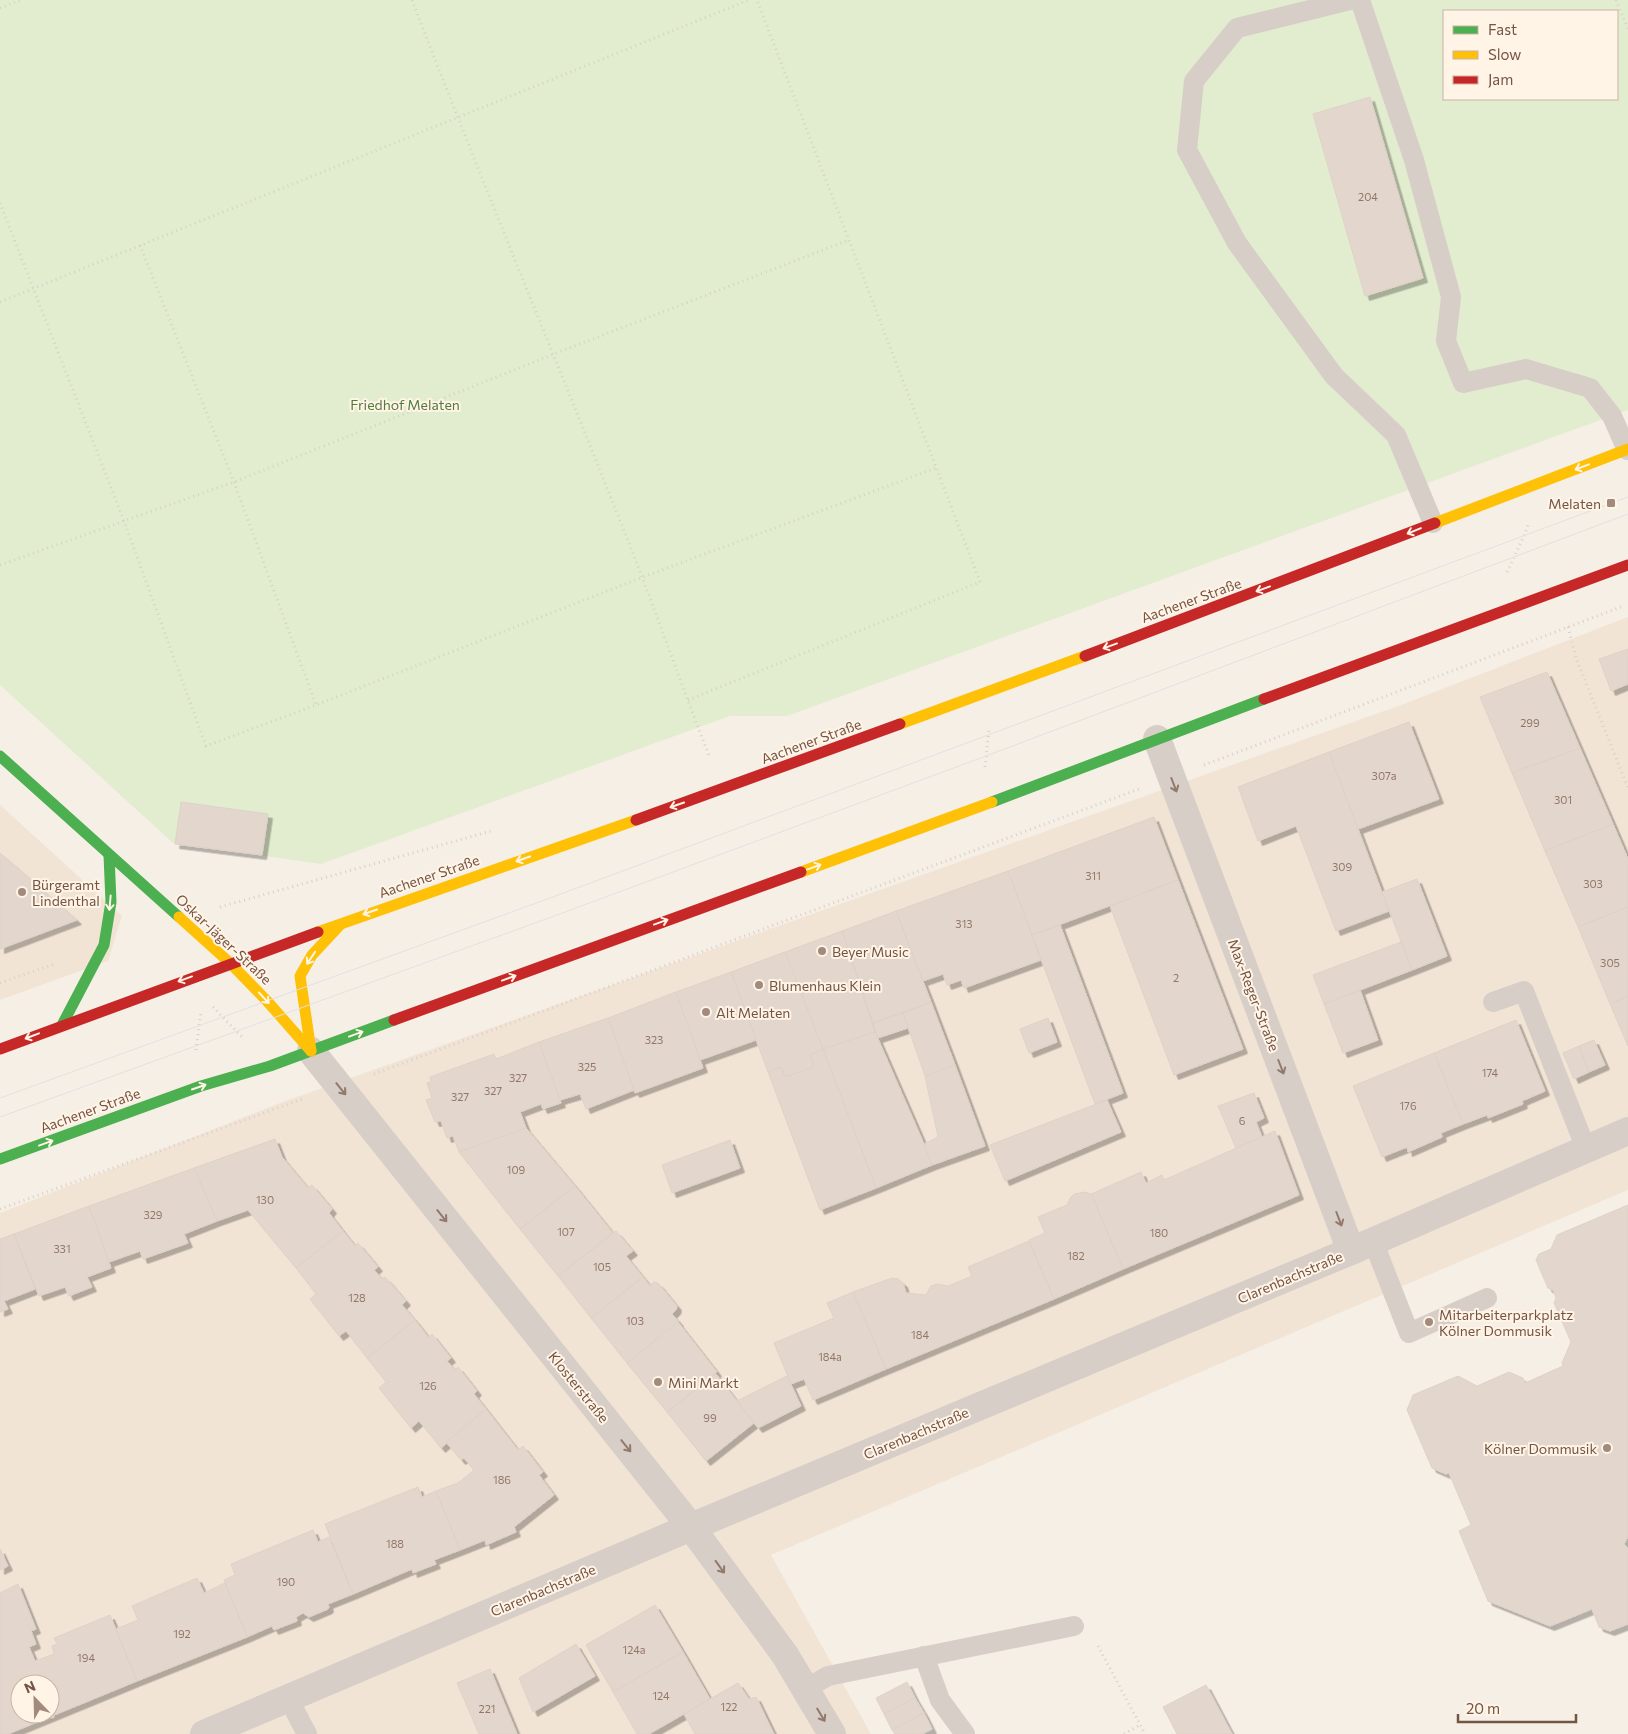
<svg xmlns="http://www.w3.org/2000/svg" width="1628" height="1734" font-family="Commissioner,sans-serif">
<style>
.residential{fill:#f2e4d5;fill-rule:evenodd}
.green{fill:#e2edcf;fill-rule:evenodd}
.building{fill:#e3d7cd;stroke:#dfd1c8;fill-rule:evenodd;filter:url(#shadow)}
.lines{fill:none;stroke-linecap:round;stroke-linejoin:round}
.path{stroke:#d9cfca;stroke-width:3;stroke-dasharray:1 4;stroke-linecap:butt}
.lane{stroke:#d7cec8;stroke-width:20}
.street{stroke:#d7cec8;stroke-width:28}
.fast{stroke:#4caf50;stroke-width:11}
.slow{stroke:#ffc107;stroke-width:11}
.jam{stroke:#c62828;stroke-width:11}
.tram{stroke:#e3e0e3;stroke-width:1}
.oneway{stroke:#fff4e6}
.oneway2{stroke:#92796c}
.poi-dot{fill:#a28a7d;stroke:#fff4e6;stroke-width:2}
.labels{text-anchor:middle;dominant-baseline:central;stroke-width:4;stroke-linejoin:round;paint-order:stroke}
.number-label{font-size:11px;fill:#927769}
.park-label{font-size:14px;fill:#527b3d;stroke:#fff4e6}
.poi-label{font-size:14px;fill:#745445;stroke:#fff4e6;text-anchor:start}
.street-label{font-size:14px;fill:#745445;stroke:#fff4e6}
</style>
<defs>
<filter id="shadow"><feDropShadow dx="4.5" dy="4.5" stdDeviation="0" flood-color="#0004"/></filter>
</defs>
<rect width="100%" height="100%" fill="#f6efe6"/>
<g class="residential">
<path d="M1628 617V1190L771 1555 871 1734H0V1213L280 1103 1401 705ZM20 1684H50V1714H20Z"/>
<path d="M0 805 122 916 108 961 0 1000Z"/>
</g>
<path class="green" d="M0 0H1628V410L787 716H730L321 864 173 843 0 685ZM1444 11H1617V99H1444Z"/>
<g class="building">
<path d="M1370 97 1423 278 1365 296 1313 114Z"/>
<path d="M1628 649V684L1611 691 1599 659Z"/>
<path d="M1547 672 1580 748 1512 773 1480 697Z"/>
<path d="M1409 722 1439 799 1358 829 1329 752Z"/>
<path d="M1580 748 1613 824 1545 851 1512 773Z"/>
<path d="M1329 752 1389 911 1336 931 1296 826 1258 841 1238 787Z"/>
<path d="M181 802 268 814 262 855 175 844Z"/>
<path d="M1154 817 1178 880 1032 935 1008 871Z"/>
<path d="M1613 824 1628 859V907L1578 927 1545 851Z"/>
<path d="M0 853 12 863 77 920 0 949Z"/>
<path d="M1008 871 1041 960 964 988 961 980 947 985 943 974 923 981 896 911Z"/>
<path d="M1417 879 1447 956 1412 970 1382 892Z"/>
<path d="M1178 880 1243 1049 1174 1075 1110 906Z"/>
<path d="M1628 907V996L1610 1004 1578 927Z"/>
<path d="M896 911 931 1002 873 1023 842 931Z"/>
<path d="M1060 925 1123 1093 1095 1104 1032 935Z"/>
<path d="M842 931 875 1032 823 1049 785 952Z"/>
<path d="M1401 942 1412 970 1324 1004 1313 975Z"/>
<path d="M785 952 823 1049 810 1055 814 1067 785 1077 781 1067 768 1072 731 972Z"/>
<path d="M731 972 756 1040 700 1060 676 992Z"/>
<path d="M1360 990 1378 1040 1343 1053 1324 1004Z"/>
<path d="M676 992 703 1068 635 1093 608 1018Z"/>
<path d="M1628 996V1046L1610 1004Z"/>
<path d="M931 1002 955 1065 925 1076 903 1013Z"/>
<path d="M903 1013 908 1028 878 1038 873 1023Z"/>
<path d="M608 1018 634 1090 586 1109 580 1094 560 1100 539 1042Z"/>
<path d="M1048 1018 1057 1042 1029 1053 1020 1029Z"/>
<path d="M1516 1020 1545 1091 1522 1101 1523 1104 1488 1118 1487 1115 1463 1124 1434 1053Z"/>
<path d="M875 1032 924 1144 932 1165 876 1188 823 1049Z"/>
<path d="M1594 1040 1605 1065 1589 1072 1579 1046Z"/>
<path d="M539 1042 561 1103 543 1109 541 1104 520 1112 526 1128 459 1152 453 1136 447 1138 441 1121 435 1122 426 1100 432 1098 427 1083 431 1082 430 1077 494 1054 496 1059Z"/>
<path d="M1579 1046 1589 1072 1574 1079 1563 1053Z"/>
<path d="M823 1049 876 1188 820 1210 768 1072 781 1067 785 1077 814 1067 810 1055Z"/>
<path d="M1434 1053 1463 1124 1441 1133 1442 1137 1408 1152 1407 1147 1382 1157 1353 1086Z"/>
<path d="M955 1065 985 1146 932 1165 924 1144 938 1137 925 1076Z"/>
<path d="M1254 1093 1264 1118 1256 1122 1262 1137 1236 1148 1218 1106Z"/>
<path d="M1107 1100 1121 1132 1005 1181 990 1145Z"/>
<path d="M526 1128 575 1186 520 1229 459 1152Z"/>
<path d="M1275 1131 1299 1195 1123 1269 1091 1194 1141 1172 1146 1183 1162 1175 1164 1180Z"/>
<path d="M275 1139 282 1157 308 1188 312 1185 332 1209 329 1213 343 1231 296 1268 248 1210 217 1221 194 1168Z"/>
<path d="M730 1140 740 1168 672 1193 662 1165Z"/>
<path d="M194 1168 217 1221 184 1234 188 1243 143 1259 140 1251 109 1262 89 1206Z"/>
<path d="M575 1186 613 1233 558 1276 520 1229Z"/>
<path d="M1085 1192 1091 1194 1123 1269 1054 1299 1029 1240 1045 1233 1038 1217 1067 1205 1070 1198 1074 1194Z"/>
<path d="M1628 1205V1536L1624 1544 1628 1549V1624L1610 1631 1599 1627 1592 1609 1550 1626 1488 1601 1459 1531 1471 1525 1449 1473 1446 1474 1432 1468 1407 1410 1413 1395 1458 1376 1477 1386 1509 1372 1523 1378 1525 1383 1563 1366 1562 1363 1571 1342 1554 1303 1556 1298 1553 1290 1548 1288 1536 1260 1539 1254 1551 1249 1557 1235Z"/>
<path d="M89 1206 111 1268 87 1277 92 1287 69 1296 65 1287 39 1296 14 1234Z"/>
<path d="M343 1231 355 1246 358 1243 378 1267 374 1270 382 1279 385 1277 406 1301 402 1305 415 1320 367 1358 346 1331 339 1336 310 1299 316 1294 296 1268Z"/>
<path d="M616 1231 633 1251 626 1256 643 1277 591 1318 558 1276Z"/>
<path d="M14 1234 35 1289 4 1301 8 1309 0 1312V1239Z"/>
<path d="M1029 1241 1054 1299 886 1369 853 1292 892 1278 898 1279 903 1283 906 1293 926 1295 931 1286 937 1284 948 1286 972 1276 968 1267Z"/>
<path d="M643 1277 650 1286 654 1282 658 1283 677 1306 676 1310 672 1314 679 1322 627 1363 591 1318Z"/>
<path d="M853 1292 886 1369 813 1400 804 1379 791 1384 774 1343 834 1318 827 1303Z"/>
<path d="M415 1320 429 1338 432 1334 451 1358 447 1361 455 1370 458 1367 477 1391 474 1394 486 1409 441 1448 419 1421 411 1428 379 1388 386 1382 367 1358Z"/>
<path d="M678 1322 717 1372 667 1412 627 1363Z"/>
<path d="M716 1374 754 1423 706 1461 667 1412Z"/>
<path d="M787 1376 801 1406 758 1428 737 1401Z"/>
<path d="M486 1409 518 1450 523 1446 543 1472 539 1475 554 1495 514 1527 516 1532 486 1545 485 1540 460 1550 436 1491 458 1483 474 1470 464 1458 461 1460 446 1442Z"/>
<path d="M418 1487 422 1497 436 1491 460 1550 434 1560 436 1564 413 1573 412 1569 353 1594 325 1524Z"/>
<path d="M313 1530 318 1542 329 1537 353 1594 328 1604 329 1607 328 1609 309 1617 303 1613 296 1617 297 1621 274 1630 272 1626 247 1637 224 1580 235 1575 231 1564Z"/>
<path d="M0 1549 8 1566 0 1570Z"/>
<path d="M197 1578 204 1593 225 1583 247 1637 137 1681 116 1629 138 1620 132 1606Z"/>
<path d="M18 1584 36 1629 31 1631 36 1644 29 1647 35 1661 54 1654 52 1646 57 1644 54 1638 110 1615 137 1681 8 1734H0V1593ZM20 1684H50V1714H20Z"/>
<path d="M655 1605 683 1652 613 1692 586 1645Z"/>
<path d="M576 1644 595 1676 533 1712 519 1678Z"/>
<path d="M683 1652 710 1699 649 1734H637L613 1692Z"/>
<path d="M490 1669 517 1734H479L457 1683Z"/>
<path d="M907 1682 915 1698 884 1714 876 1698Z"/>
<path d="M738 1683 749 1699 756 1697 774 1734H695L684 1714Z"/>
<path d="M1206 1685 1232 1734H1177L1163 1707Z"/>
<path d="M915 1698 924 1713 892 1730 884 1714Z"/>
<path d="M924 1713 932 1729 922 1734H895L892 1730Z"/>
</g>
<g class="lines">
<g class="path">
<path d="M412 0C478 172 549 342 617 513 650 594 678 677 710 758"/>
<path d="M1616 0 1628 29"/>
<path d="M0 8 21 0"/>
<path d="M0 203 124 521 206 746 316 705 643 577 936 468"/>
<path d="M140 245 234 482 316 705"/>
<path d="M0 302 749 0"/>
<path d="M0 565 234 482 554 354 849 240"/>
<path d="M1507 572 1525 534 1528 525"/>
<path d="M1568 627 1576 658 1628 788"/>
<path d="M688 700 980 582 757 0"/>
<path d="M1204 765 1621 607"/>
<path d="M985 767 989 729"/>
<path d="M220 907 491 831"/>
<path d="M0 983 54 964"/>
<path d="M213 1007 243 1038"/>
<path d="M196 1050 201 1012"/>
<path d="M374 1074 1139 789"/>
<path d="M0 1209 305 1098"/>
<path d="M1098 1646 1145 1734"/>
<path d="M1124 1734 1140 1725"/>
</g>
<g class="lane">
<path d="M1350 0 1237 28 1194 81 1187 150 1237 243 1334 376 1396 435 1433 523"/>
<path d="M1360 0 1414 160 1451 297 1446 341 1463 383 1526 369 1590 388 1612 416 1627 450"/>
<path d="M1493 1002 1524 991 1586 1149"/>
<path d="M1373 1241 1409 1333 1487 1298"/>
<path d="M924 1656 940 1700 965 1734"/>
<path d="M805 1689 828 1676 1074 1626"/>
<path d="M288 1698 307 1734"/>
</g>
<g class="street">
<path d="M1157 739 1351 1251"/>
<path d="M311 1051 691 1527 785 1655 832 1734"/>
<path d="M204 1734 691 1527 1351 1251 1628 1131"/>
</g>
<g class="fast">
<path d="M0 756 179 917"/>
<path d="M992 802 1264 699"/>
<path d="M62 1025 104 945 111 902 109 855"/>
<path d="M0 1159 201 1086 270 1066 394 1020"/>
</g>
<g class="slow">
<path d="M1435 523 1628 449"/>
<path d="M900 724 1085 656"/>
<path d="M801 872 992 802"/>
<path d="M179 917 230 963 267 1001 311 1051"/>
<path d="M318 932 636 820"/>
<path d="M311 1051 300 976 312 955 340 925"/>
</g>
<g class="jam">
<path d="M1085 656 1435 523"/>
<path d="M1264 699 1628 565"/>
<path d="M636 820 900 724"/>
<path d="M394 1020 801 872"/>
<path d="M0 1049 318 932"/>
</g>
<g class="tram">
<path d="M0 1098 550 898 1628 497"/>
<path d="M0 1117 557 915 986 756 1628 514"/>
</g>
</g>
<defs><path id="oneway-shaft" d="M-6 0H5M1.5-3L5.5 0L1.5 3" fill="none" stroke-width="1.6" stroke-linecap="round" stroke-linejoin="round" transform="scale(1.25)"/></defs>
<g class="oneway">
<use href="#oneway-shaft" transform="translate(1582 467) rotate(159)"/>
<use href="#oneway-shaft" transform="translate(1414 531) rotate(158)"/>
<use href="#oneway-shaft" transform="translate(1263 589) rotate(160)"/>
<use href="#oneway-shaft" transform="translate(1110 646) rotate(160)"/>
<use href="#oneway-shaft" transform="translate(677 805) rotate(161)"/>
<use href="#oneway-shaft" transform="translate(523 859) rotate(161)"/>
<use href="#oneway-shaft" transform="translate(814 867) rotate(-20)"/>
<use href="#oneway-shaft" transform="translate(110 903) rotate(95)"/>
<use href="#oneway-shaft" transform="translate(370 912) rotate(161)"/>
<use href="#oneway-shaft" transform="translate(661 922) rotate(-20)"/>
<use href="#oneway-shaft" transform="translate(311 958) rotate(124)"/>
<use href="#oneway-shaft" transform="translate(509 978) rotate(-20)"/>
<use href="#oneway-shaft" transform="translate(185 979) rotate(160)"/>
<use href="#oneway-shaft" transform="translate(264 998) rotate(47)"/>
<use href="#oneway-shaft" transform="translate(356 1034) rotate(-20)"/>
<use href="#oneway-shaft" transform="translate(32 1036) rotate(159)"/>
<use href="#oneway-shaft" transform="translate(199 1087) rotate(-19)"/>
<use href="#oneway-shaft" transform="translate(46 1143) rotate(-20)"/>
</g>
<g class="oneway2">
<use href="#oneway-shaft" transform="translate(1174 785) rotate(69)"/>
<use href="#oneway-shaft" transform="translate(1281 1067) rotate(69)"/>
<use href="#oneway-shaft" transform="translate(341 1089) rotate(51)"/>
<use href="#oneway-shaft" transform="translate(442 1216) rotate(51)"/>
<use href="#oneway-shaft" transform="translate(1339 1219) rotate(69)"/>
<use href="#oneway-shaft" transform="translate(626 1446) rotate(51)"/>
<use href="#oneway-shaft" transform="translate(720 1567) rotate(54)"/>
<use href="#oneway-shaft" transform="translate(821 1715) rotate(59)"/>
</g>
<g class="poi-dot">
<rect x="1606" y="498" width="10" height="10" rx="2.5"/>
<circle cx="22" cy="892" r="5"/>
<circle cx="822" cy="951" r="5"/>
<circle cx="759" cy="985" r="5"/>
<circle cx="706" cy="1012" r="5"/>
<circle cx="1429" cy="1322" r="5"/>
<circle cx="658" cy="1382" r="5"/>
<circle cx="1607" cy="1448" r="5"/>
</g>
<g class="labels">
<g class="number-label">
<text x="1368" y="196">204</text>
<text x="1530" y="722">299</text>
<text x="1384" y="775">307a</text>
<text x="1563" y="799">301</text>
<text x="1342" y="866">309</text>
<text x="1093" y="875">311</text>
<text x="1593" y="883">303</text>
<text x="964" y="923">313</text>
<text x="1610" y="962">305</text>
<text x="1176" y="977">2</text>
<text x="654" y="1039">323</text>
<text x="587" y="1066">325</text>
<text x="1490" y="1072">174</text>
<text x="518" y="1077">327</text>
<text x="493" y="1090">327</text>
<text x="460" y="1096">327</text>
<text x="1408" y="1105">176</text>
<text x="1242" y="1120">6</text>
<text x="516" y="1169">109</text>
<text x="265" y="1199">130</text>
<text x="153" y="1214">329</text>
<text x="566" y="1231">107</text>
<text x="1159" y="1232">180</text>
<text x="62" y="1248">331</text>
<text x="1076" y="1255">182</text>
<text x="602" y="1266">105</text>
<text x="357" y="1297">128</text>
<text x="635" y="1320">103</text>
<text x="920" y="1334">184</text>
<text x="830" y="1356">184a</text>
<text x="428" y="1385">126</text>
<text x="710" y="1417">99</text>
<text x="502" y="1479">186</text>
<text x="395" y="1543">188</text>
<text x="286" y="1581">190</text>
<text x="182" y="1633">192</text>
<text x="634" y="1649">124a</text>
<text x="86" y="1657">194</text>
<text x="661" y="1695">124</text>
<text x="729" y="1706">122</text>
<text x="487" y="1708">221</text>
</g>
<g class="park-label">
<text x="405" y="404">Friedhof Melaten</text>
</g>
<g class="poi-label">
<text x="1601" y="503" text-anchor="end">Melaten</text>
<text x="32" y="884">Bürgeramt<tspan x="32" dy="16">Lindenthal</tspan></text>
<text x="832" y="951">Beyer Music</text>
<text x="769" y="985">Blumenhaus Klein</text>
<text x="716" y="1012">Alt Melaten</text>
<text x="1439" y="1314">Mitarbeiterparkplatz<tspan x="1439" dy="16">Kölner Dommusik</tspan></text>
<text x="668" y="1382">Mini Markt</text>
<text x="1597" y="1448" text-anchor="end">Kölner Dommusik</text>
</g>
<g class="street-label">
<text transform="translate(1191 600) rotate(-20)">Aachener Straße</text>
<text transform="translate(811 741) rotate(-20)">Aachener Straße</text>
<text transform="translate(429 876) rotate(-19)">Aachener Straße</text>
<text transform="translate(224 939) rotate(43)">Oskar-Jäger-Straße</text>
<text transform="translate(1254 995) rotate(69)">Max-Reger-Straße</text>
<text transform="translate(90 1110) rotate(-20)">Aachener Straße</text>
<text transform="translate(1290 1277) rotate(-23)">Clarenbachstraße</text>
<text transform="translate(579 1387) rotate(51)">Klosterstraße</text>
<text transform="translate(916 1433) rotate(-23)">Clarenbachstraße</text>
<text transform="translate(543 1590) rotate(-23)">Clarenbachstraße</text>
</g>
</g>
<rect x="1443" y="10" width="175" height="90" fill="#fff4e6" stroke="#c7b4a6"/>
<rect x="1453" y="26" width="25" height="8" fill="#4caf50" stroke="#c7b4a6"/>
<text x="1488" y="35" font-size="15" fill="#745445">Fast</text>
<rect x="1453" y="51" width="25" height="8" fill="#ffc107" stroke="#c7b4a6"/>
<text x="1488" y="60" font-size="15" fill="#745445">Slow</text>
<rect x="1453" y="76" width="25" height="8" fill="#c62828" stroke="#c7b4a6"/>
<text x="1488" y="85" font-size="15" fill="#745445">Jam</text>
<g transform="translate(35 1699) rotate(337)"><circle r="24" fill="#fff4e6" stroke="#c7b4a6"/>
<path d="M0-4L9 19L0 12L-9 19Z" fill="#a28a7d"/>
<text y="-8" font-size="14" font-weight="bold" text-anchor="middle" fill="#745445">N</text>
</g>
<path d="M1458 1714v8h118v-8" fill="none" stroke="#745445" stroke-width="2.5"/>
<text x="1466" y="1714" font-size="15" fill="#745445" stroke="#fff4e6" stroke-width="4" paint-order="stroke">20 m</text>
</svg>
